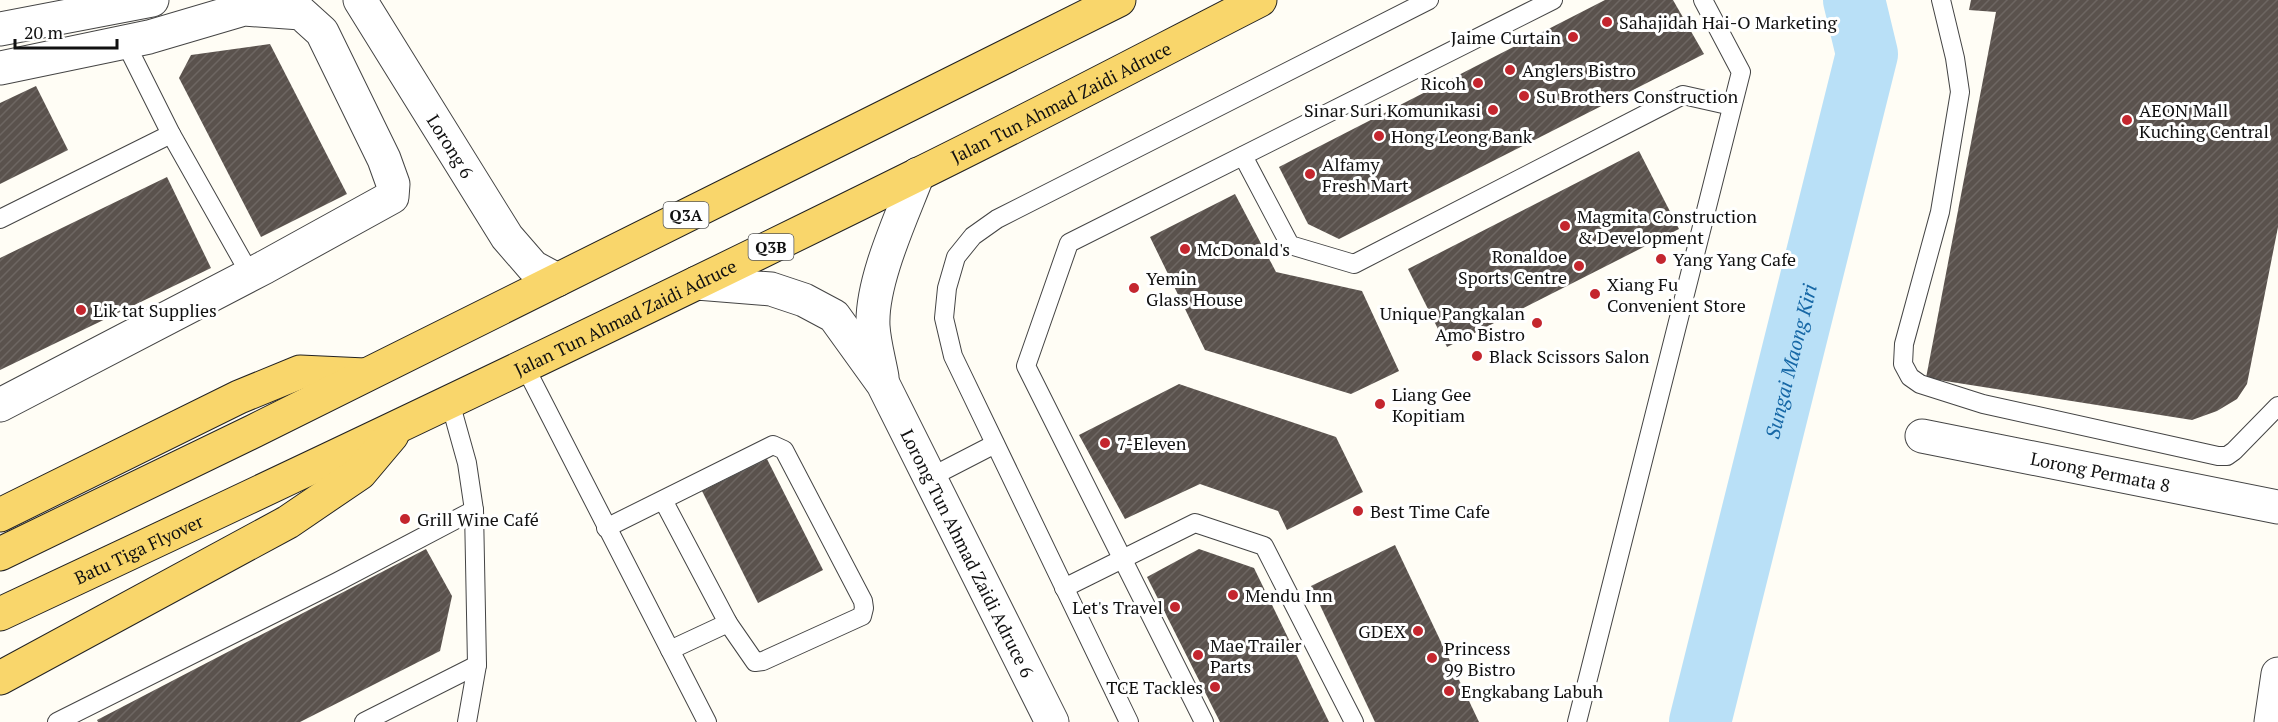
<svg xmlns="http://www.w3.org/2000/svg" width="2278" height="722" font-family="'PT Serif',serif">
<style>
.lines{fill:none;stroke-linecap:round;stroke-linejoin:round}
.river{stroke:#b9e0f7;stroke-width:62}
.building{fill:url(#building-hatch)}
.service-casing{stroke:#444;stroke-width:20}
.minor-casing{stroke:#444;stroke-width:35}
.tertiary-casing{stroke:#444;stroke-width:35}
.primary-casing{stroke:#222;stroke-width:35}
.service{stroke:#fff;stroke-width:18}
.minor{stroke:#fff;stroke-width:33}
.tertiary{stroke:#fff;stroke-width:33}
.primary{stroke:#f9d66b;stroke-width:33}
.poi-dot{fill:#c4262e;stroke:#fff;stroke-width:2}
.labels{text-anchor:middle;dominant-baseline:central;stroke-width:6;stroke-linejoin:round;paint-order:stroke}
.shield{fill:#fff;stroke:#585858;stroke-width:1.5}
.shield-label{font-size:16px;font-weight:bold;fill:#111}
.poi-label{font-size:18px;fill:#111;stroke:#fff;text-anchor:start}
.street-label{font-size:18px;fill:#111;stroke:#fff}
.water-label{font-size:20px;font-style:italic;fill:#1768a6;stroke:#fff}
</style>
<defs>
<pattern id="building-hatch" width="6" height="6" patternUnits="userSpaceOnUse" patternTransform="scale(1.5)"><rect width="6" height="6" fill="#5a524d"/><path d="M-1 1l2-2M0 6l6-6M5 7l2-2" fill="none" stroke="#6d6662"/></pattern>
</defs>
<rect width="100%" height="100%" fill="#fffdf5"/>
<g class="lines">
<path class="river" id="s1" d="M1700 722 1867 54 1854 0"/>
</g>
<g class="building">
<path d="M1605 0H1673L1704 54 1339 239 1308 224 1279 167Z"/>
<path d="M1971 0H2278V227L2247 384 2237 399 2217 411 2192 420 1926 378 1996 12 1969 10Z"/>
<path d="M270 44 347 194 261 237 179 78 191 55Z"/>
<path d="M36 86 68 150 0 184V103Z"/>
<path d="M1639 151 1679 229 1447 347 1408 269Z"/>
<path d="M167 177 211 268 0 370V258Z"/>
<path d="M1235 194 1276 272 1362 291 1399 371 1351 394 1205 350 1150 237Z"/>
<path d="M1179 384 1336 437 1363 492 1287 530 1278 511 1200 484 1125 519 1079 435Z"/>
<path d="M767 459 823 570 758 603 702 491Z"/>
<path d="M1395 545 1479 722H1375L1311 586Z"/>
<path d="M426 549 452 596 440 651 300 722H98L97 720Z"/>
<path d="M1199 549 1254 568 1329 722H1220L1147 577Z"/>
</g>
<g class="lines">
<defs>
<g id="service">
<path d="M1941 0 1955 58 1960 92 1940 212 1904 344 1903 364 1910 377 1920 384 1983 404 2218 456H2227L2234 451 2278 406"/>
<path d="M125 42 171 134 250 274"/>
<path d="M1243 156 1290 245 1354 264 1683 95 1732 106"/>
<path d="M0 219 171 134"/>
<path d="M524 365 707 722"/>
<path d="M450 402 467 463 474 510 477 665 467 722"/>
<path d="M931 477 995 444"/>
<path d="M606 528 773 445 784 450 863 601 864 608 862 616 763 661 755 662 728 623 663 500"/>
<path d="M1064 588 1195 523 1264 546 1354 722"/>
<path d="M670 650 728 623"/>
<path d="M57 722 337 582 474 510"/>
<path d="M364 722 477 665"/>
<path d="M1129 722 953 356 944 318 947 288 956 257 973 236 997 219 1429 0"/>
<path d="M1204 722 1026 366 1069 243 1553 0"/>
<path d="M1577 722 1741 72 1703 0"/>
</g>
<g id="minor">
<path id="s2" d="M360 0 507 237 533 267 557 280"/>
<path d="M0 29 152 0"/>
<path d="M0 68 149 37 244 9 301 13 322 32 384 159 393 184 392 197 265 267 0 405"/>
<path id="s3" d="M697 283 771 289 804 300 834 316 883 384 1052 722"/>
<path d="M882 377C879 360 874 343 873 326 871 281 902 216 918 174"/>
<path id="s4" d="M1922 436 2278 507"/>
</g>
<path id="tertiary" d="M2271 722 2278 674"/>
<g id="primary">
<path d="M0 515 239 397 300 372 365 375"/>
<path d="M0 554 254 431 1119 0"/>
<path id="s5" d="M0 614C306 471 612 326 915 176 1031 119 1145 59 1260 0"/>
<path d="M0 678 288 522 360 473 392 435"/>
</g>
</defs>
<use href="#service" class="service-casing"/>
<use href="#minor" class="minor-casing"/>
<use href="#tertiary" class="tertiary-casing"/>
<use href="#primary" class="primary-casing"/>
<use href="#service" class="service"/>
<use href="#minor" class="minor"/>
<use href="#tertiary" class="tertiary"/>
<use href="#primary" class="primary"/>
</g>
<g class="poi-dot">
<circle cx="1607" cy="22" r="6"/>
<circle cx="1573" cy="37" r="6"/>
<circle cx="1510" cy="70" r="6"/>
<circle cx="1478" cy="83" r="6"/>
<circle cx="1524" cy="96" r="6"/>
<circle cx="1493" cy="110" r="6"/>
<circle cx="2127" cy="120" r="6"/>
<circle cx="1379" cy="136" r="6"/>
<circle cx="1310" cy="174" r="6"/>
<circle cx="1565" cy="226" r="6"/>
<circle cx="1185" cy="249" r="6"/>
<circle cx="1661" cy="259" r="6"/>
<circle cx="1579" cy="266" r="6"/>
<circle cx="1134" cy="288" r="6"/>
<circle cx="1595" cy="294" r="6"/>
<circle cx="81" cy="310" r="6"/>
<circle cx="1537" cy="323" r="6"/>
<circle cx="1477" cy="356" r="6"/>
<circle cx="1380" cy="404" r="6"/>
<circle cx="1105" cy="443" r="6"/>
<circle cx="1358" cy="511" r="6"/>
<circle cx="405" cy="519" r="6"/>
<circle cx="1233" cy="595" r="6"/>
<circle cx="1175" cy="607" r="6"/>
<circle cx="1418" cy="631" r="6"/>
<circle cx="1198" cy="655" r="6"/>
<circle cx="1432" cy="658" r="6"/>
<circle cx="1215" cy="687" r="6"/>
<circle cx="1449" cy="691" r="6"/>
</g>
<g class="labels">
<g class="shield">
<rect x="663.5" y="202" width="45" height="26" rx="4.5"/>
<rect x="748.5" y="234" width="45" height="26" rx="4.5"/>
</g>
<g class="shield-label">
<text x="686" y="215">Q3A</text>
<text x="771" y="247">Q3B</text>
</g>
<g class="poi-label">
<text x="1619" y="22">Sahajidah Hai-O Marketing</text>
<text x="1561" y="37" text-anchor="end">Jaime Curtain</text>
<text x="1522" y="70">Anglers Bistro</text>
<text x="1466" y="83" text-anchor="end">Ricoh</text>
<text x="1536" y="96">Su Brothers Construction</text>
<text x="1481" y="110" text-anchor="end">Sinar Suri Komunikasi</text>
<text x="2139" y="110">AEON Mall<tspan x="2139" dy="21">Kuching Central</tspan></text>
<text x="1391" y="136">Hong Leong Bank</text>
<text x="1322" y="164">Alfamy<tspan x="1322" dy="21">Fresh Mart</tspan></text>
<text x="1577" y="216">Magmita Construction<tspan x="1577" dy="21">&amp; Development</tspan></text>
<text x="1197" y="249">McDonald's</text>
<text x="1567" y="256" text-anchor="end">Ronaldoe<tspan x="1567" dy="21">Sports Centre</tspan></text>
<text x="1673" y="259">Yang Yang Cafe</text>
<text x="1146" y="278">Yemin<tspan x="1146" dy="21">Glass House</tspan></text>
<text x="1607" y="284">Xiang Fu<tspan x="1607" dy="21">Convenient Store</tspan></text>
<text x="93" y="310">Lik tat Supplies</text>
<text x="1525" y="313" text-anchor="end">Unique Pangkalan<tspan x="1525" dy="21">Amo Bistro</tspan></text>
<text x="1489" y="356">Black Scissors Salon</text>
<text x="1392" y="394">Liang Gee<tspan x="1392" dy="21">Kopitiam</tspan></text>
<text x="1117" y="443">7-Eleven</text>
<text x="1370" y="511">Best Time Cafe</text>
<text x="417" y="519">Grill Wine Café</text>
<text x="1245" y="595">Mendu Inn</text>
<text x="1163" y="607" text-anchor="end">Let's Travel</text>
<text x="1406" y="631" text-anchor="end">GDEX</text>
<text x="1210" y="645">Mae Trailer<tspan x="1210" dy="21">Parts</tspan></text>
<text x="1444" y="648">Princess<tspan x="1444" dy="21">99 Bistro</tspan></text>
<text x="1203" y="687" text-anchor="end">TCE Tackles</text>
<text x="1461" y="691">Engkabang Labuh</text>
</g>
<g class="street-label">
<text stroke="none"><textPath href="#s5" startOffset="1178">Jalan Tun Ahmad Zaidi Adruce</textPath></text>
<text stroke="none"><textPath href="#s2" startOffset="172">Lorong 6</textPath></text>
<text stroke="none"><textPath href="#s5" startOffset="692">Jalan Tun Ahmad Zaidi Adruce</textPath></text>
<text stroke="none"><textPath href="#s4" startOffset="182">Lorong Permata 8</textPath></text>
<text stroke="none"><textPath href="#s5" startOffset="153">Batu Tiga Flyover</textPath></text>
<text stroke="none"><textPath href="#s3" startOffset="416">Lorong Tun Ahmad Zaidi Adruce 6</textPath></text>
</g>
<g class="water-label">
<text stroke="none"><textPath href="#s1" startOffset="372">Sungai Maong Kiri</textPath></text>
</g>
</g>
<path d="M15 39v9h102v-9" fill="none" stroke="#111111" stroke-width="3"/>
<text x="24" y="39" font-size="18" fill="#111111" stroke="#ffffff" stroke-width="4.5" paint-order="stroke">20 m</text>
</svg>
